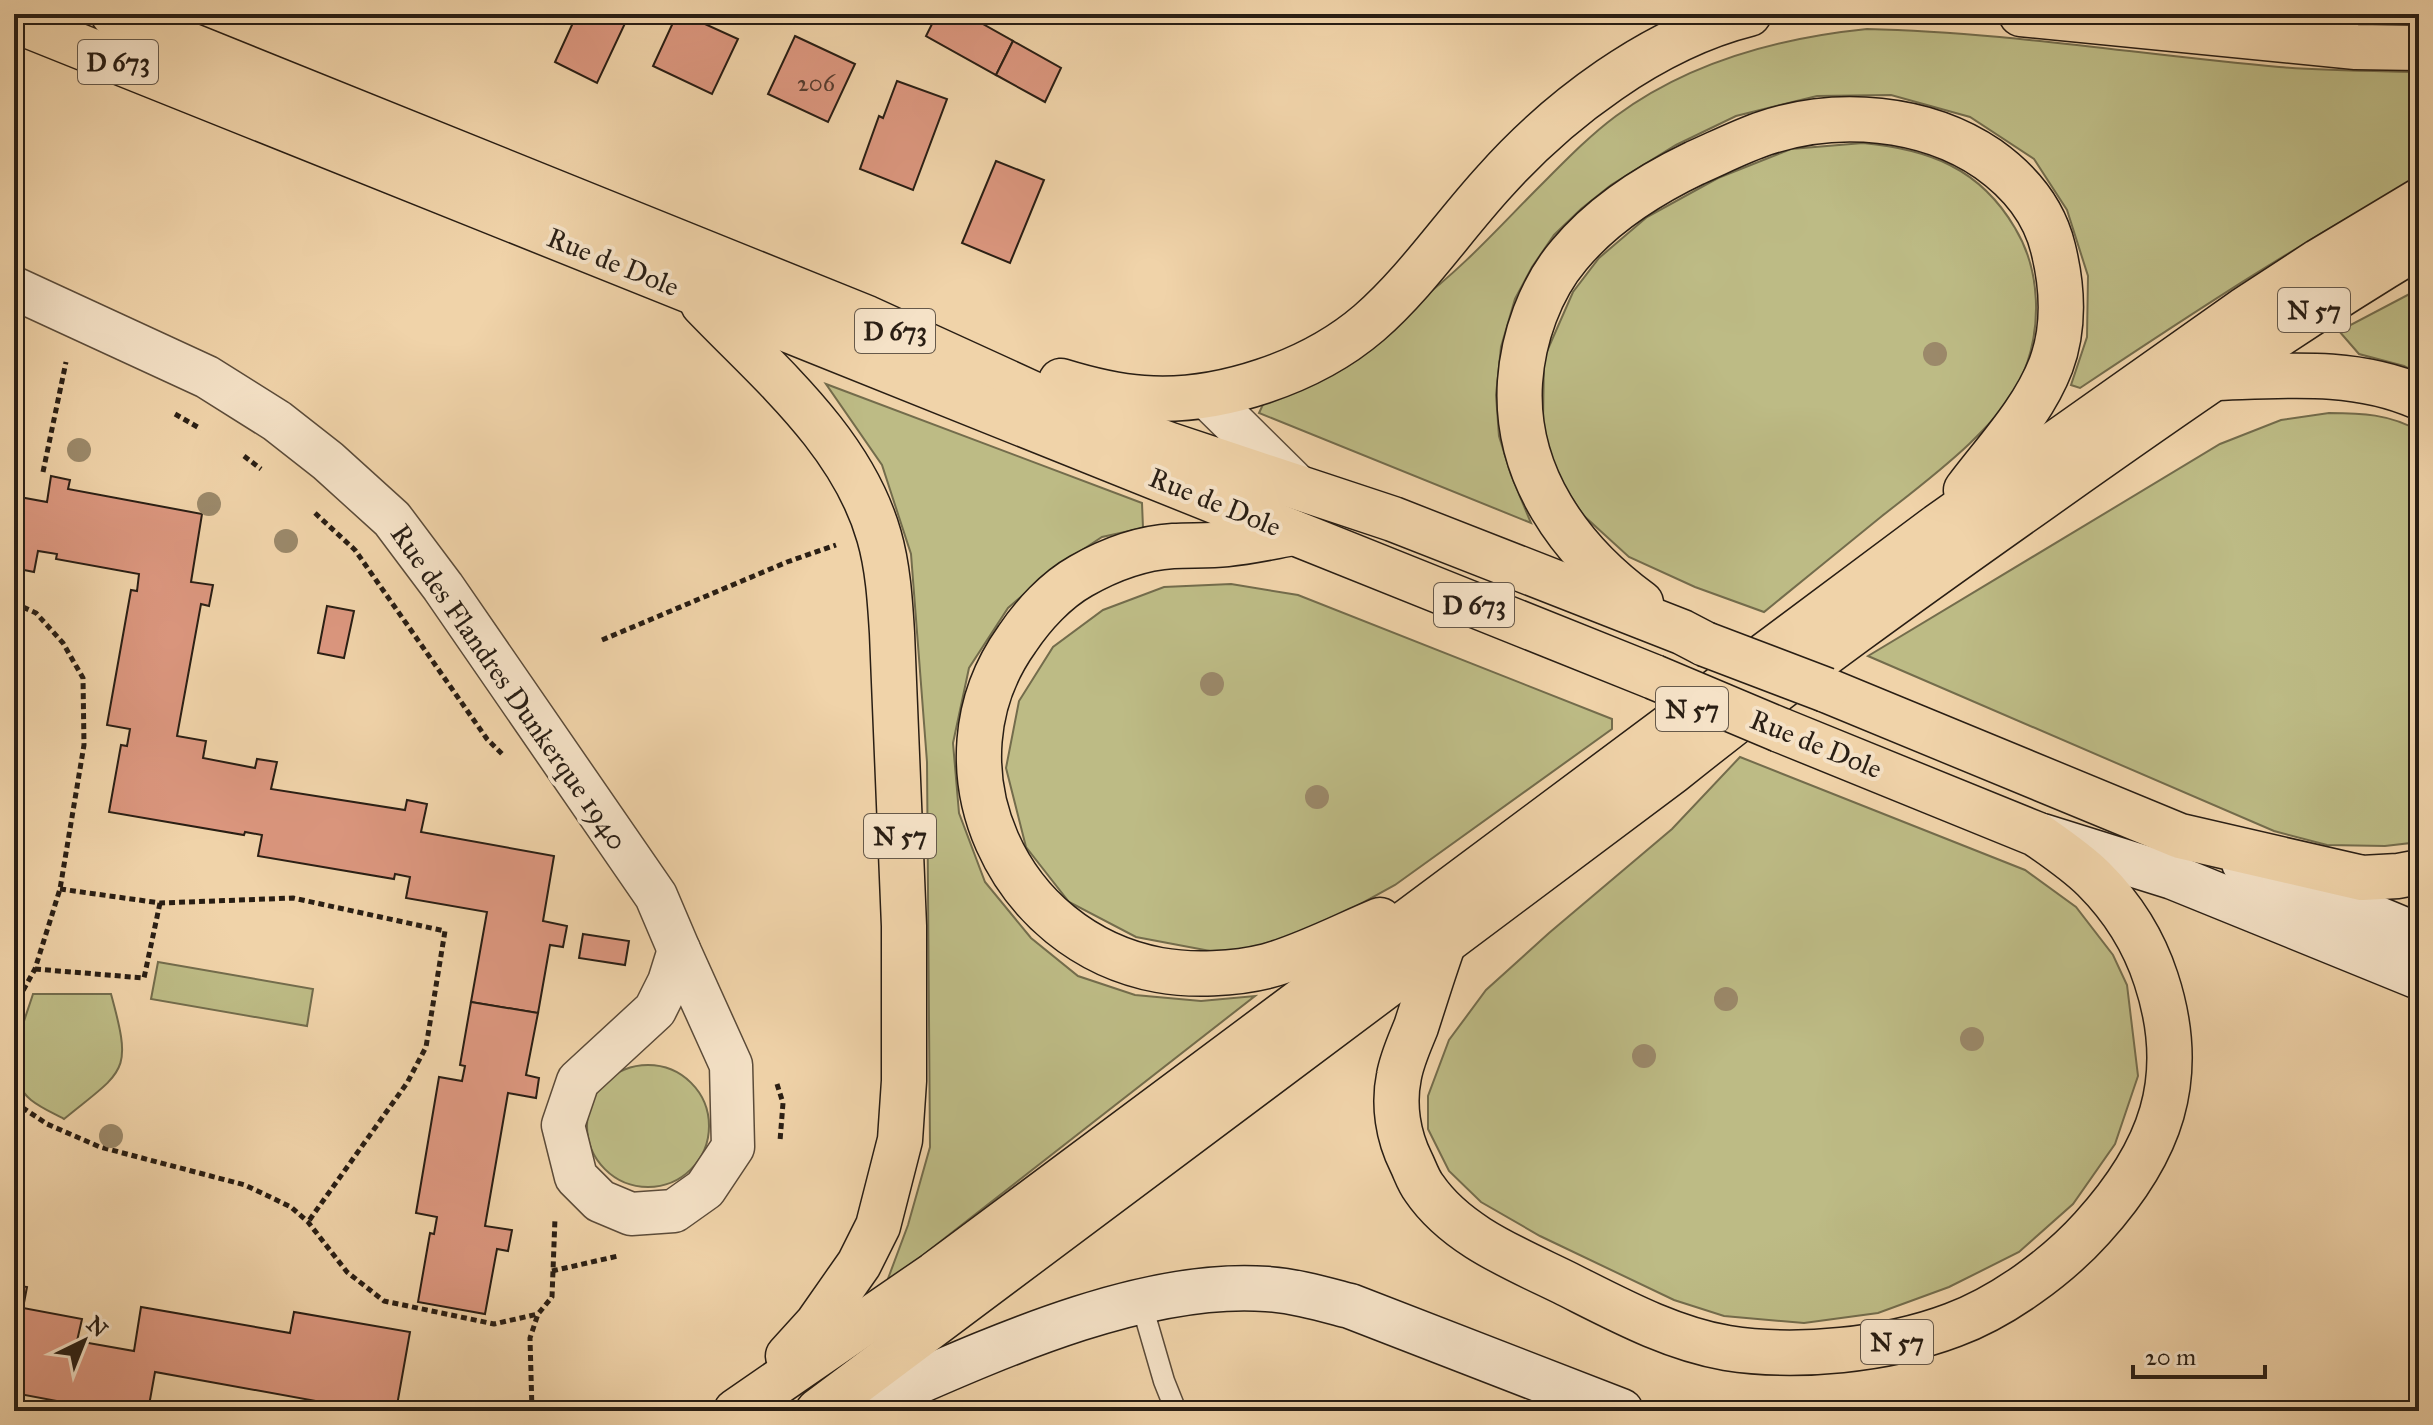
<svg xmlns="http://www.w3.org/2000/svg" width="2433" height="1425" font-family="'IM FELL Great Primer',serif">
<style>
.green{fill:#bdbb85;stroke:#736c4c;stroke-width:2}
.building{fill:#dc977f;stroke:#291e14;stroke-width:2}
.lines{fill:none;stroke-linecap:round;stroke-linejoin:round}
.lane-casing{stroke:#5b4b39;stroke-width:23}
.street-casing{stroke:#5b4b39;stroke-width:45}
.secondary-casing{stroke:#291e14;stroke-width:47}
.primary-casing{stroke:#291e14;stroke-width:47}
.path{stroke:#291e14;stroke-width:5;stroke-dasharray:6 4;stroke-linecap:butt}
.lane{stroke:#f5e2c7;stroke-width:20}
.street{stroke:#f5e2c7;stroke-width:42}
.secondary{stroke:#f5e2c7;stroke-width:44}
.primary{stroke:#f0d3a9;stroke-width:44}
.primary-bridge-casing{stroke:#291e14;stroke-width:47;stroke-linecap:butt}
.primary-bridge{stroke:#f0d3a9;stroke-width:44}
.tree{fill:#9b896a}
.labels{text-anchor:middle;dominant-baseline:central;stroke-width:8;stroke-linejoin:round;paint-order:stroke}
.number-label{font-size:24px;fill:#563c2f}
.shield{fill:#f5e2c7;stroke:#66594a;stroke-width:2}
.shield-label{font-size:26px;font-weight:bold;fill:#291e14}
.street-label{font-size:28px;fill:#291e14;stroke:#f5e2c7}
</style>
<rect width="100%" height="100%" fill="#f0d3a9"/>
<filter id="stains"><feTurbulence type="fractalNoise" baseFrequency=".0025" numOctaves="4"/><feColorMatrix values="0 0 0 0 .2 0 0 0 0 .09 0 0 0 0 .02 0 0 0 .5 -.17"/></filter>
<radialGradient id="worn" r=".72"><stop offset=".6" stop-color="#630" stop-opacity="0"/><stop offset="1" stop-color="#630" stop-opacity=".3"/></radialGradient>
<g class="green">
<path d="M1867 29C2005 32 2141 55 2279 67 2325 71 2373 71 2419 72V178C2302 241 2191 314 2080 388L2071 385 2087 337 2088 276 2067 210 2034 159 1970 117 1891 95 1817 96 1736 116 1676 145 1611 185 1581 209 1554 235 1532 267 1515 299 1501 347 1496 395 1499 436 1511 475 1531 523 1259 413 1266 398C1316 367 1369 338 1416 303 1461 270 1500 226 1540 186 1564 162 1589 136 1616 116 1689 62 1778 38 1867 29Z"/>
<path d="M1863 143C1928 149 1980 168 2015 228 2041 271 2042 328 2023 374 2003 425 1925 482 1882 516 1843 548 1803 580 1764 612L1695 587 1629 557 1583 515 1564 486 1550 454 1543 422 1544 358 1573 292 1599 258 1647 217 1718 178 1791 149Z"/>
<path d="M2419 289V374L2404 366 2359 354 2339 331Z"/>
<path d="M826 384 1142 503 1143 528 1102 537 1052 570 1008 608 969 668 953 743 959 813 985 882 1031 938 1078 976 1135 995 1201 1001 1255 996 886 1284 908 1225 930 1147 927 762 911 554 882 465Z"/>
<path d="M2329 413C2361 413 2390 414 2419 431V842L2385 846 2327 845 2274 831 1868 656 2220 444 2281 420Z"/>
<path d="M1231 584 1298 595 1612 719V729L1395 885 1299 938 1226 954 1136 937 1069 902 1026 847 1006 768 1019 701 1053 647 1103 610 1164 587Z"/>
<path d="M1740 757 2025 870 2076 907 2113 955 2127 985 2138 1076 2115 1144 2073 1204 2019 1252 1949 1287 1878 1313 1804 1323 1724 1316 1674 1300 1540 1236 1481 1202 1449 1171 1428 1129V1096L1449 1040 1486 990 1549 933 1672 829Z"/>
<path d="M158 962 313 989 307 1026 151 999Z"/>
<path d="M33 994H111C133 1074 125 1069 64 1119 53 1113 41 1108 31 1100 0 1075 23 1026 33 994Z"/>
<circle cx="648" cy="1126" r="61"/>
</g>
<g class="building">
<path d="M577 14H622L628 17 597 83 555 62Z"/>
<path d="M677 14H683L738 39 712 94 653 66Z"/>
<path d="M937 14H965L1013 41 996 75 926 36Z"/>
<path d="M795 36 855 64 828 122 768 94Z"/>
<path d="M1013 41 1061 68 1045 102 996 75Z"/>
<path d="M897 81 947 99 913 190 860 169 879 116 883 118Z"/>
<path d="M996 161 1044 180 1010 263 962 243Z"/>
<path d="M51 476 70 480 68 489 202 514 191 582 213 585 209 606 201 604 177 736 206 741 203 758 255 768 257 759 277 762 271 789 405 810 407 800 427 804 421 832 554 856 543 921 567 926 563 947 550 945 538 1013 471 1002 487 912 406 898 410 877 395 874 394 879 258 856 262 835 245 832 244 835 109 812 121 745 127 746 130 729 107 725 131 590 137 591 139 574 56 559 57 554 38 551 34 572 14 568V496L47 502Z"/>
<path d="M327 606 354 611 344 658 318 653Z"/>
<path d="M583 934 629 941 625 965 579 958Z"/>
<path d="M471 1002 538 1013 526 1075 539 1078 536 1098 508 1093 485 1226 512 1230 508 1251 497 1249 485 1314 418 1302 430 1233 434 1234 437 1217 416 1213 439 1077 462 1081 465 1066 460 1065Z"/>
<path d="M14 1285 27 1287 23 1308 82 1319 77 1341 134 1351 141 1307 290 1333 294 1312 410 1332 396 1411H337L338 1405 155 1372 148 1411H110L14 1393Z"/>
</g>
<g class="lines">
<defs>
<path id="lane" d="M1141 1302 1164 1381 1176 1411"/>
<g id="street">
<path d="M14 288 207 377 277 421 328 461 392 519 443 587 656 896 679 950"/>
<path d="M1205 395 1298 487"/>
<path d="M679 950 731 1065 733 1147 705 1189 674 1211 631 1214 600 1201 576 1177 563 1125 578 1081 655 1010 669 982Z"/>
</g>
<g id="secondary">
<path d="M2042 836 2173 877 2419 977"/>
<path d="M2244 863 2419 936"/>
<path d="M851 1411C972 1359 1134 1279 1267 1289 1296 1291 1323 1299 1350 1306L1621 1411"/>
</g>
<g id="primary">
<path d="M113 14 867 318 1042 398 1170 445 1393 519 1682 632 1705 644"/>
<path d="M2021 14 2356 47 2419 48"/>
<path d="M14 20 1654 677"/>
<path d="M703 304C769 373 852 441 879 536 888 567 890 601 892 633L904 926V1081L900 1140 878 1226 859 1264 817 1324 788 1356"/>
<path d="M2211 378C2282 376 2353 368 2419 397"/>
<path d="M1061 381C1087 389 1115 396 1143 398 1219 404 1312 372 1369 323 1416 282 1452 228 1494 182 1558 110 1653 38 1749 14"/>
<path d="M1293 533C1271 537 1249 542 1227 544 1209 546 1191 545 1173 546 1141 548 1109 560 1081 576 1056 590 1033 615 1017 639 926 766 1008 942 1159 970 1192 976 1235 974 1267 966 1304 956 1344 935 1380 920"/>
<path d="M1641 603C1570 551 1514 474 1520 382 1523 338 1540 289 1569 255 1602 215 1649 185 1695 163 1718 153 1741 141 1765 133 1837 109 1925 116 1988 159 2019 181 2044 211 2053 248 2063 288 2065 327 2051 365 2033 412 1996 450 1966 490"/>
<path d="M1826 690 2180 836 2362 878 2398 876 2419 872"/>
<path d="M1444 942C1434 970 1425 999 1416 1027 1410 1042 1402 1059 1399 1076 1393 1105 1398 1136 1411 1162 1415 1170 1418 1180 1424 1188 1456 1235 1514 1258 1563 1282 1615 1308 1669 1338 1727 1348 1797 1359 1887 1350 1953 1325 2002 1307 2057 1267 2092 1228 2160 1153 2189 1079 2156 979 2144 942 2122 907 2094 879 2077 862 2056 848 2036 834L1780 730"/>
<path d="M736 1411 935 1274 1938 526 2244 310 2319 261 2419 201"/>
<path d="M818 1411 1672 772C1791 676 1916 587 2042 498 2165 411 2289 324 2419 246"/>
</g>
</defs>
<use href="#lane" class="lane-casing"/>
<use href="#street" class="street-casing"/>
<use href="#secondary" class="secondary-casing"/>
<use href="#primary" class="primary-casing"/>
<g class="path">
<path d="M175 414 201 429"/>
<path d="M244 456 261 469"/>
<path d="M43 472 66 362"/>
<path d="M315 513 355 550 487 739 502 754"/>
<path d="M14 603 36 613 63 643 83 678 84 745 60 889 35 969 14 1007"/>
<path d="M602 640 787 562 836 545"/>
<path d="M60 889 160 903 293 898 445 931 426 1047 407 1083 308 1222"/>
<path d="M35 969 144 978 160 903"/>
<path d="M777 1084 783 1103 780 1141"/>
<path d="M14 1102 47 1124 100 1147 245 1185 291 1207 308 1222 347 1272 384 1301 494 1324 538 1314"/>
<path d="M552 1271 618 1256"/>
<path d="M532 1411 530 1338 538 1314 552 1297 555 1218"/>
</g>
<use href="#lane" class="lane"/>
<use href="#street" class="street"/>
<use href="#secondary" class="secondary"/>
<use href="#primary" class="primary"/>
<defs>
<g id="primary-bridge">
<path d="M1705 644 1826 690"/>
<path d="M1654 677 1780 730"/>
</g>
</defs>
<use href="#primary-bridge" class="primary-bridge-casing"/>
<use href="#primary-bridge" class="primary-bridge"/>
</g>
<g class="tree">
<circle cx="1935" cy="354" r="12"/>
<circle cx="79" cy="450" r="12"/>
<circle cx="209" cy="504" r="12"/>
<circle cx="286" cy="541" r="12"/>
<circle cx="1212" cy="684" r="12"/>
<circle cx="1317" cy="797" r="12"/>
<circle cx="1726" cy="999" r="12"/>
<circle cx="1972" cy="1039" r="12"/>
<circle cx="1644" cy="1056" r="12"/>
<circle cx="111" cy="1136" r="12"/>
</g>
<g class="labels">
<g class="number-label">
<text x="816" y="83">206</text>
</g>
<g class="shield">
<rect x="78" y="40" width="80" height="44" rx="6"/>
<rect x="2278" y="288" width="72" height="44" rx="6"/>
<rect x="855" y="309" width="80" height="44" rx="6"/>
<rect x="1434" y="583" width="80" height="44" rx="6"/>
<rect x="1656" y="687" width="72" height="44" rx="6"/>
<rect x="864" y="814" width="72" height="44" rx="6"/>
<rect x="1861" y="1320" width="72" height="44" rx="6"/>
</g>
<g class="shield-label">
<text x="118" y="62">D 673</text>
<text x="2314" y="310">N 57</text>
<text x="895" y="331">D 673</text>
<text x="1474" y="605">D 673</text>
<text x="1692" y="709">N 57</text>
<text x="900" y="836">N 57</text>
<text x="1897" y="1342">N 57</text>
</g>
<g class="street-label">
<text transform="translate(613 262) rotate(22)">Rue de Dole</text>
<text transform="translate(1215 502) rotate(22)">Rue de Dole</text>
<text transform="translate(509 687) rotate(55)">Rue des Flandres Dunkerque 1940</text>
<text transform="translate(1816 744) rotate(22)">Rue de Dole</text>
</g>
</g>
<rect width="2433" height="1425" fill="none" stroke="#f0d3a9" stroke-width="48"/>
<rect x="16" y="16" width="2401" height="1393" fill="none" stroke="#291e14" stroke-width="4"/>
<rect x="24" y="24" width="2385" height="1377" fill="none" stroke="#291e14" stroke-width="2"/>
<g transform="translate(84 1341) rotate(43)" stroke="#f5e2c7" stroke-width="6" paint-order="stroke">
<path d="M0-6L14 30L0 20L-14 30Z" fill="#291e14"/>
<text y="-12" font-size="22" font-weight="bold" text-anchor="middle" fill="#291e14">N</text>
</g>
<path d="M2133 1365v12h132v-12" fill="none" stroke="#291e14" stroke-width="4"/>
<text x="2145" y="1365" font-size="24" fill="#291e14" stroke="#f5e2c7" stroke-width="6" paint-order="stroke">20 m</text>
<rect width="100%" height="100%" filter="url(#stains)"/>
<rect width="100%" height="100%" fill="url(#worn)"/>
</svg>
